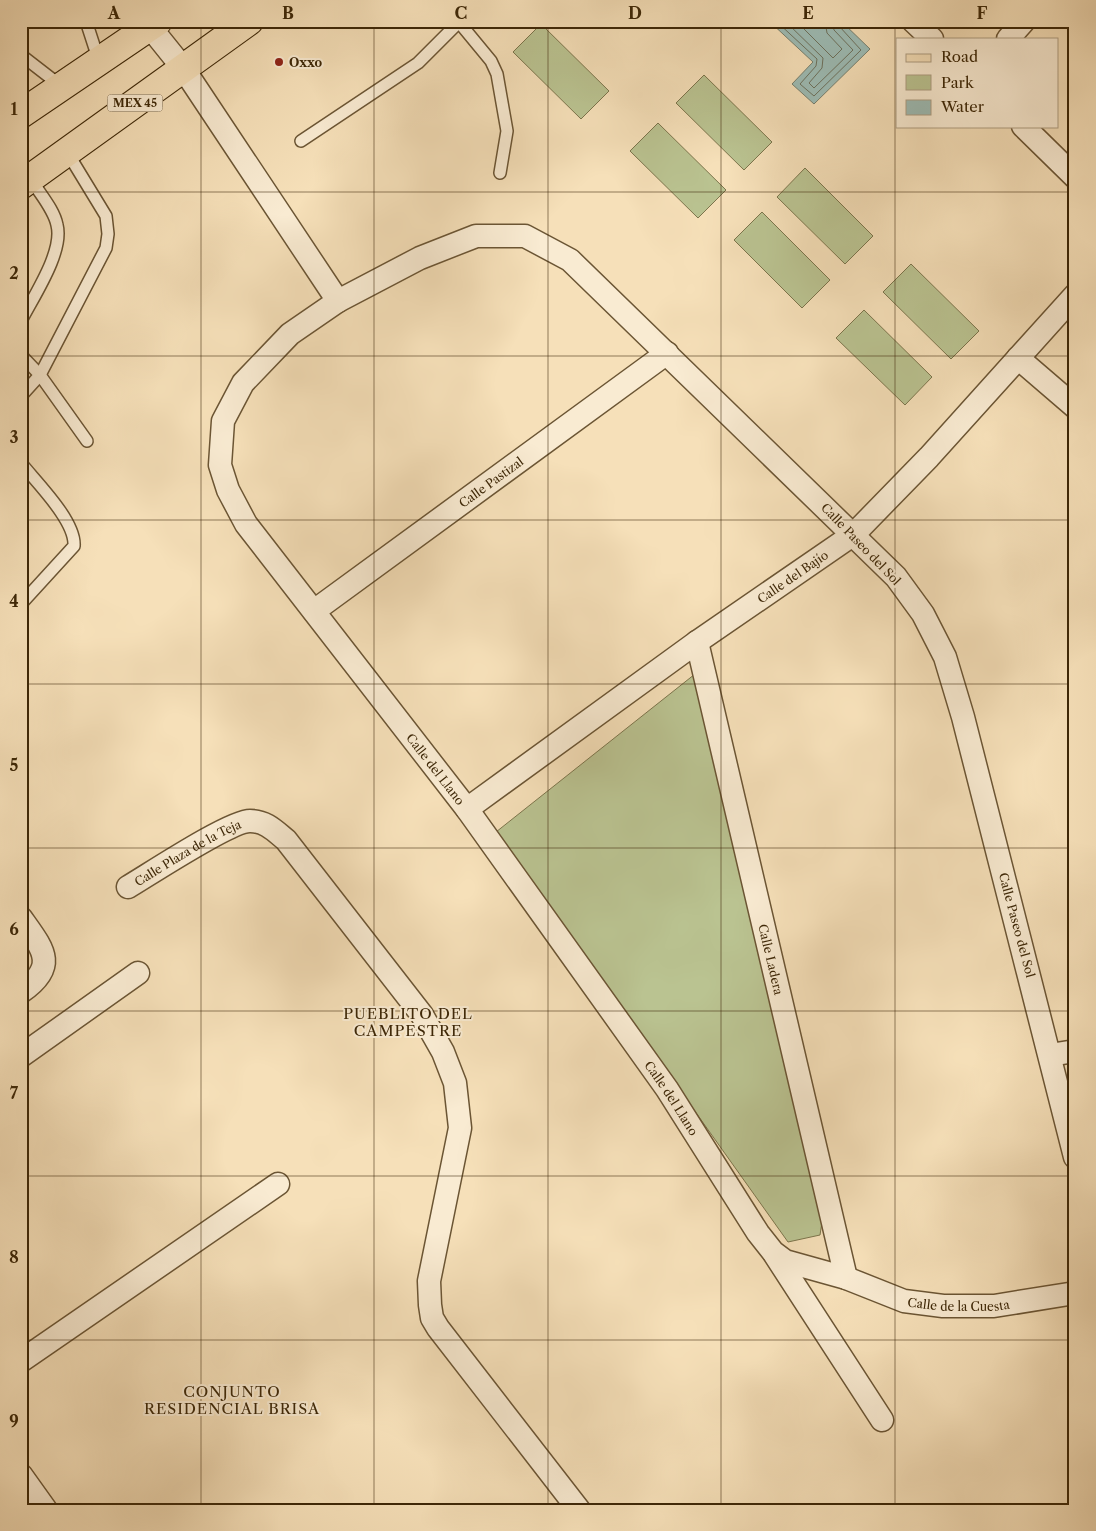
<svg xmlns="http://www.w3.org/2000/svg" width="1096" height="1531" font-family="'Libre Caslon Text',serif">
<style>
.green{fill:#bac391;stroke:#7c754c}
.water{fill:#9dbcb5;stroke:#77806f}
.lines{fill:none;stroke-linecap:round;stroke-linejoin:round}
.shore{stroke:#6d725e;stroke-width:1}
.lane-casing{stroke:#6b5534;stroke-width:14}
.street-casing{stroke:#6b5534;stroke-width:25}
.primary-casing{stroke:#3d2707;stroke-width:30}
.lane{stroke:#f9ebd2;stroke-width:11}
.street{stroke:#f9ebd2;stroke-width:22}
.primary{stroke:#f6e0b9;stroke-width:28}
.grid{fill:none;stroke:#3d2707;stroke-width:1;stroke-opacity:0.55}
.poi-dot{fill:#8f2418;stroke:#f9ebd2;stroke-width:2}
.labels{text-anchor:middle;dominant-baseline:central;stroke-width:4;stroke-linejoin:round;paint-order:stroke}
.shield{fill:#f9ebd2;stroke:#756244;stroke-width:1}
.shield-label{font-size:11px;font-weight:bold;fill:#3d2707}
.poi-label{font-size:12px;font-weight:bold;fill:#3d2707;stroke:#f9ebd2;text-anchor:start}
.street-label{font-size:12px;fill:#3d2707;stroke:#f9ebd2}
.quarter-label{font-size:15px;letter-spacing:1px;fill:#3d2707;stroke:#f9ebd2}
.neatline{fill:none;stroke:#3d2707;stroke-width:2}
.grid-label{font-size:16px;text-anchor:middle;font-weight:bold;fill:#3d2707}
</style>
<rect width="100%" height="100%" fill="#f6e0b9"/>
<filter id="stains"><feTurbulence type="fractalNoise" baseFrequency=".004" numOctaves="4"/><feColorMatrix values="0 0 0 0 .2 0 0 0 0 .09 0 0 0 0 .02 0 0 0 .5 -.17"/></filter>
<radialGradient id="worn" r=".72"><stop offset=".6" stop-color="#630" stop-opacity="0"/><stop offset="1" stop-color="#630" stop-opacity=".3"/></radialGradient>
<g class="green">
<path d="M541 24 609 91 581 119 513 52Z"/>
<path d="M704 75 772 142 744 170 676 103Z"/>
<path d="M658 123 726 190 698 218 630 151Z"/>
<path d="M805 168 873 236 845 264 777 197Z"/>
<path d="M762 212 830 280 802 308 734 240Z"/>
<path d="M911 264 979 331 951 359 883 292Z"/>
<path d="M864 310 932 377 905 405 836 338Z"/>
<path d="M695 674 822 1222 820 1235 788 1242 496 832Z"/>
</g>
<path class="water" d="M769 21H841L870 49 814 104 792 84 813 62Z"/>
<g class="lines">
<g class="shore">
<path d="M776 21 817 59 816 66 800 84 814 96 861 50 839 26 838 21"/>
<path d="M785 21 823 58 822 68 809 83 814 88 853 50 834 30 832 21"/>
<path d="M796 21 833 58 842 49 827 33 825 21"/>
</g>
<defs>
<g id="lane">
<path d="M86 21 99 61"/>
<path d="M458 21 491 61 497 74 507 131 500 173"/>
<path d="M21 55 61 86"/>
<path d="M301 141 418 63 460 21"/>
<path d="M21 321C33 297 64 252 57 225 54 209 39 193 31 179"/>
<path d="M21 355 40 375 87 441"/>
<path d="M21 396 40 375 106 248 108 234 106 216 67 152"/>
<path d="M21 463C36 482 76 521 74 546L21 604"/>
</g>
<g id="street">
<path d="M913 21 932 39"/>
<path d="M150 27 183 68 338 301"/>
<path d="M1008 39 1024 21"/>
<path d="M1023 126 1075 177"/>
<path d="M1018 358 1075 407"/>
<path id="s1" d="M314 611 667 353"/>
<path id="s2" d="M697 642 846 1278"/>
<path id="s3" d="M467 809 697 642 854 534 929 457 1075 295"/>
<path id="s4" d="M128 887C150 874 230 821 250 821 266 821 275 831 286 840L422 1015 443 1052 455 1083 460 1128 429 1281 430 1305 432 1318 438 1328 579 1510"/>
<path d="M21 918C43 949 59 966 21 992"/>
<path d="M1050 1055 1075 1051"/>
<path d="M21 1056 138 973"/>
<path id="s5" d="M1075 1157 963 717 945 657 923 614 896 577 570 260 525 236H476L420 258 338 301 290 334 243 383 223 421 220 465 228 490 246 524 467 809 667 1089 758 1233 773 1252 785 1261 846 1278 904 1301 943 1306H994L1075 1293"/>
<path d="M775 1255 882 1420"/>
<path d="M21 1361 278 1184"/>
<path d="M21 1475 46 1510"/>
</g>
<g id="primary">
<path d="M21 114 158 21"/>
<path d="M21 185 249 21"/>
</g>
</defs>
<use href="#lane" class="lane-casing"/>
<use href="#street" class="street-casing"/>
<use href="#primary" class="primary-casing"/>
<use href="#lane" class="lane"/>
<use href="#street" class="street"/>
<use href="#primary" class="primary"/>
</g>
<path class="grid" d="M201 21V1510M374 21V1510M548 21V1510M721 21V1510M895 21V1510M21 192H1075M21 356H1075M21 520H1075M21 684H1075M21 848H1075M21 1011H1075M21 1176H1075M21 1340H1075"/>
<circle class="poi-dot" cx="279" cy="62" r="5"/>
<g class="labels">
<rect class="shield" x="107.5" y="94.5" width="55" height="17" rx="4"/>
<g class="shield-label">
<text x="135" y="103">MEX 45</text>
</g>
<g class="poi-label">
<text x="289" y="62">Oxxo</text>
</g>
<g class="street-label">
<text stroke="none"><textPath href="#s1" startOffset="219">Calle Pastizal</textPath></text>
<text transform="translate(861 544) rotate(46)">Calle Paseo del Sol</text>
<text stroke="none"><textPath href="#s3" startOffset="400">Calle del Bajío</textPath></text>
<text stroke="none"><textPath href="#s5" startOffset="1906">Calle del Llano</textPath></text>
<text stroke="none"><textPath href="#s4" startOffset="69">Calle Plaza de la Teja</textPath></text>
<text transform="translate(1017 925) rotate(75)">Calle Paseo del Sol</text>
<text stroke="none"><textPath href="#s2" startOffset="326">Calle Ladera</textPath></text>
<text stroke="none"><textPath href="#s5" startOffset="2311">Calle del Llano</textPath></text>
<text stroke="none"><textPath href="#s5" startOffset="2691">Calle de la Cuesta</textPath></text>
</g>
<g class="quarter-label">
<text x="408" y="1013">PUEBLITO DEL<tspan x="408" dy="17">CAMPESTRE</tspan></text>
<text x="232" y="1391">CONJUNTO<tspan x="232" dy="17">RESIDENCIAL BRISA</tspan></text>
</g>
</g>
<rect width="1096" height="1531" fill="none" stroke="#f6e0b9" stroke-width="55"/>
<rect x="896" y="38" width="162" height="90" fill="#f9ebd2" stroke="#ae9d81"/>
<rect x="906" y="54" width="25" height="8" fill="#f6e0b9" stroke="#ae9d81"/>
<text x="941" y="62" font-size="15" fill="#3d2707">Road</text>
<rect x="906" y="75" width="25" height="15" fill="#bac391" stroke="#ae9d81"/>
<text x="941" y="88" font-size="15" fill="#3d2707">Park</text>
<rect x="906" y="100" width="25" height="15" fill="#9dbcb5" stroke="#ae9d81"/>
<text x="941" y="112" font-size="15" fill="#3d2707">Water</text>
<rect x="28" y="28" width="1040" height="1476" class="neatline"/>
<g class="grid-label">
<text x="114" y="19">A</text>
<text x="288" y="19">B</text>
<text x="461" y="19">C</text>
<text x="635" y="19">D</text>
<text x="808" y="19">E</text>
<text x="982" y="19">F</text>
<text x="14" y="115">1</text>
<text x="14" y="279">2</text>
<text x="14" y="443">3</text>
<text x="14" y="607">4</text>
<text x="14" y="771">5</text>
<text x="14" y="935">6</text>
<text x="14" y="1099">7</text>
<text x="14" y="1263">8</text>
<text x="14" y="1427">9</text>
</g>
<rect width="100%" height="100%" filter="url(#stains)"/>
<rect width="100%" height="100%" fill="url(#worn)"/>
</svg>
